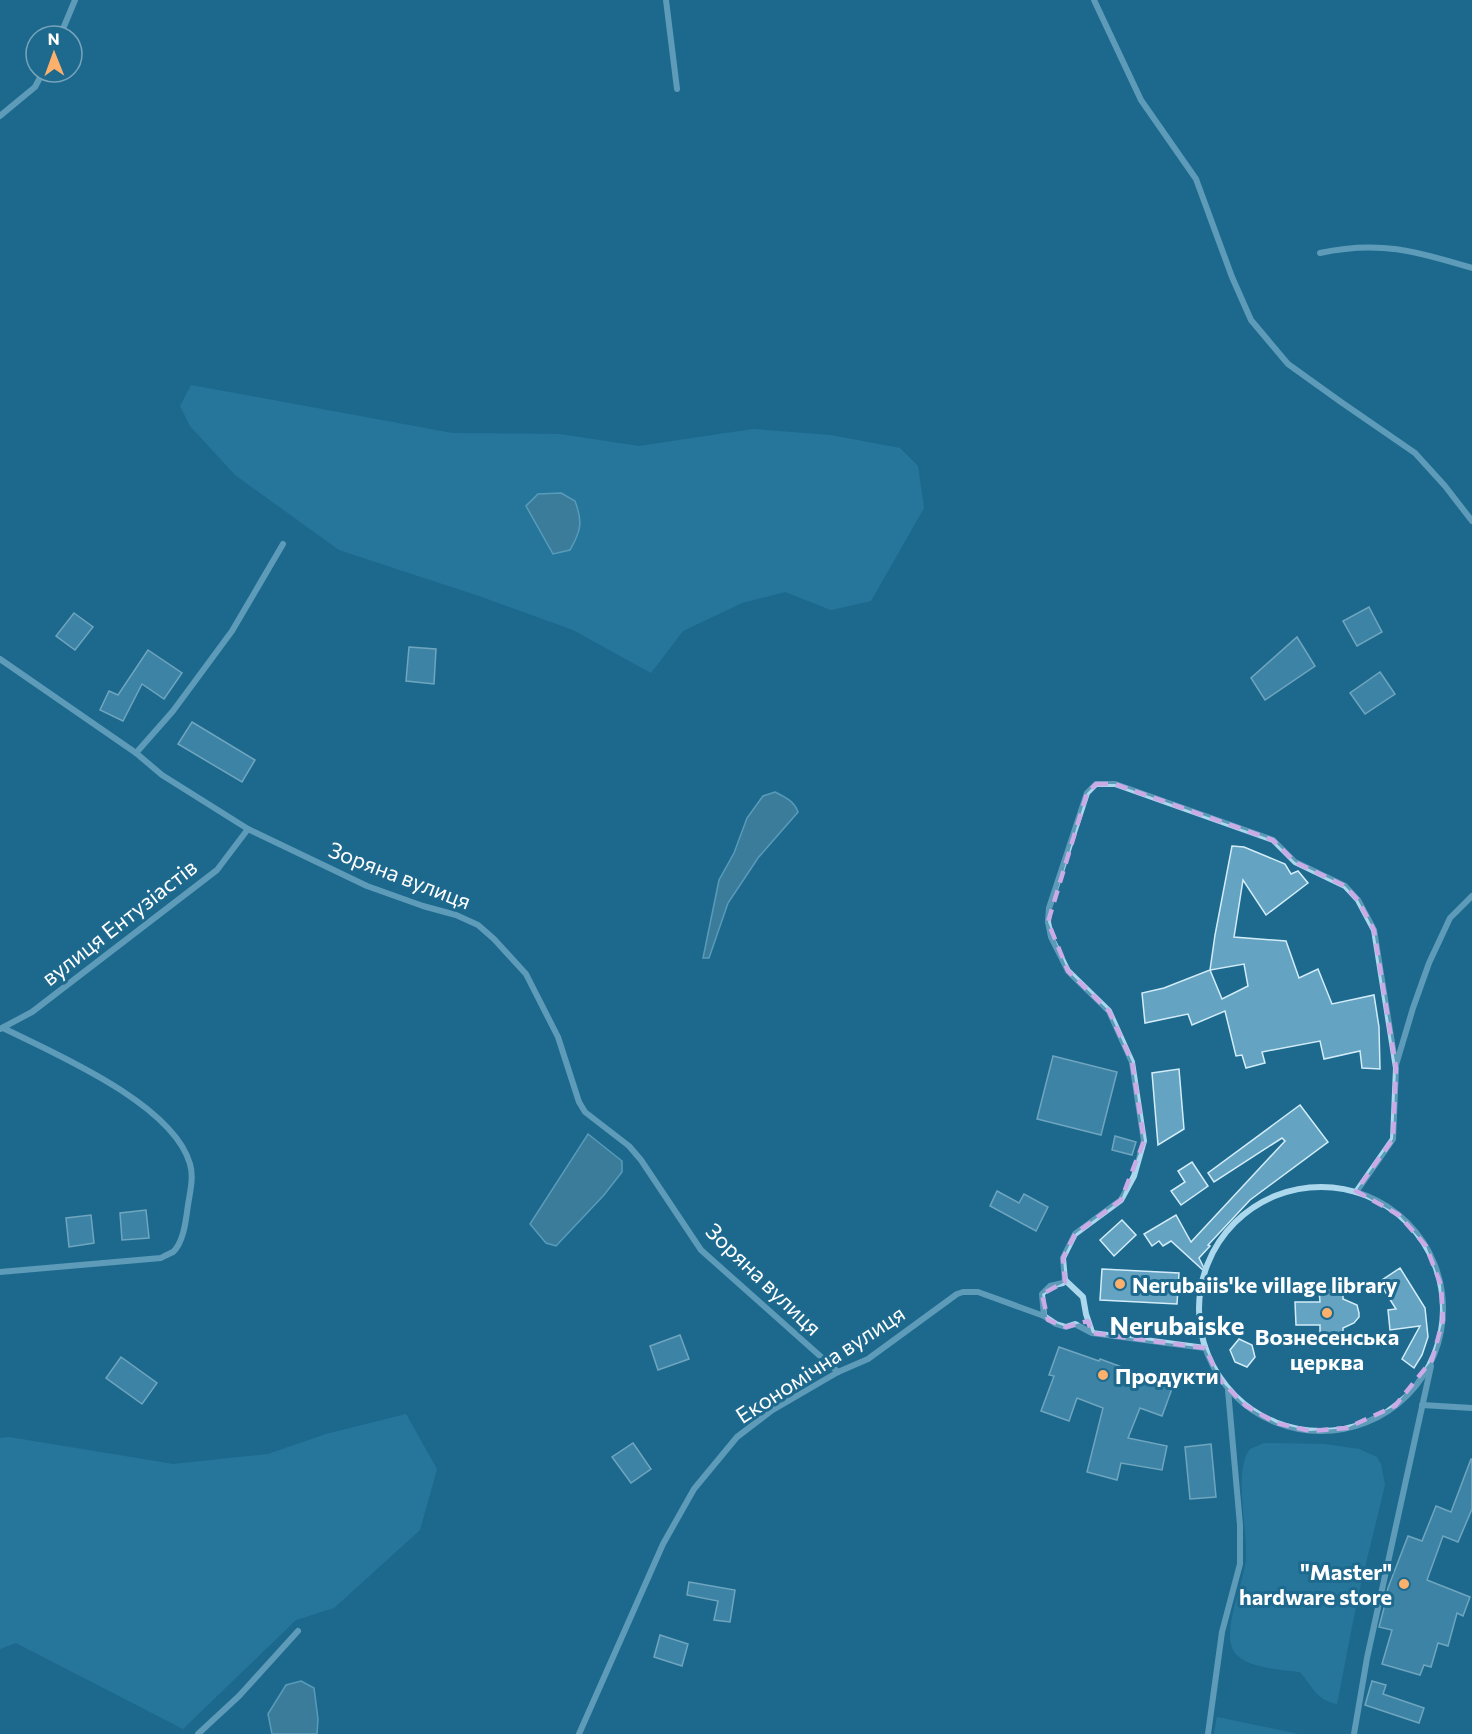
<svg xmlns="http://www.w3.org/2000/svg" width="1472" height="1734" font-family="Commissioner,sans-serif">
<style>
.green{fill:#3285ab;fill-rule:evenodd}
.water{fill:#6092aa;stroke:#a0d6ee;stroke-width:1.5}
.building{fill:#64a3c1;stroke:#d2edf9;stroke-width:1.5;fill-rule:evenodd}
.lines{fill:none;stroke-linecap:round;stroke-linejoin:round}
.street{stroke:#acd8ed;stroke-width:6}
.marked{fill:none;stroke:#caabe5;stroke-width:4.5;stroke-dasharray:12 8;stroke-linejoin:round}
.poi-dot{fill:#fbb16c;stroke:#1e698e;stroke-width:2}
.labels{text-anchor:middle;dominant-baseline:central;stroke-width:6;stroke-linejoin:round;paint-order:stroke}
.street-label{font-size:22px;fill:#fff;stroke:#1e698e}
.poi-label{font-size:22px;font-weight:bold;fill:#fff;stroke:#1e698e;text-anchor:start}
.quarter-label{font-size:26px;font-weight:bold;fill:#fff;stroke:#1e698e}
</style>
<rect width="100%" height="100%" fill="#1e698e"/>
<g class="green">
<path d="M191 385 452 433 559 434 639 446 753 429 830 435 900 448 918 466 924 508 871 601 831 610 785 592 742 603 683 631 651 673 573 630 482 597 339 550 235 475 190 426 180 406ZM575 501 553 554 538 525Z"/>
<path d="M406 1414 437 1469 420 1530 334 1608 296 1620 183 1729 16 1643 0 1649V1438L9 1437 173 1464 268 1454 326 1434Z"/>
<path d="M1264 1443 1325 1444 1359 1449 1377 1457 1381 1464 1385 1485 1358 1596 1337 1704C1316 1700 1313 1687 1300 1672 1283 1670 1246 1668 1235 1653 1220 1633 1244 1584 1246 1559 1248 1531 1233 1470 1250 1449Z"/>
<path d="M1217 1717 1298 1734H1214Z"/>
</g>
<g class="water">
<path d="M561 493 575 501C583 522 581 531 570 550L553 554 526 506 538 494Z"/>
<path d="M775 792C785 797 794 801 798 812L758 858 728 903 709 958H703L719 880 734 853 747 818 763 796Z"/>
<path d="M588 1134 622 1161V1172L604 1195 556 1246 546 1243 530 1224Z"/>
<path d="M301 1681 314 1688 318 1719 317 1734H272L268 1714 286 1685Z"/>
</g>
<g class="building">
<path d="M1369 607 1382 632 1357 646 1343 621Z"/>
<path d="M74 613 93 627 75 650 56 636Z"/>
<path d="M1297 637 1315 666 1265 700 1251 678Z"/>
<path d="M409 647 436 649 434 684 406 681Z"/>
<path d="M148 650 182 673 164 699 142 684 123 721 100 710 109 691 118 695Z"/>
<path d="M1380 672 1395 694 1365 714 1350 693Z"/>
<path d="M192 722 255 760 242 782 178 744Z"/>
<path d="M1232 846 1244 847 1285 864 1291 874 1298 871 1308 883 1266 915 1243 880 1234 937 1286 941 1299 978 1318 969 1332 1004 1374 995 1379 1027 1380 1069 1362 1068 1360 1051 1324 1059 1320 1041 1262 1052 1265 1063 1246 1068 1242 1055 1236 1056 1225 1011 1192 1025 1188 1014 1145 1023 1142 993 1164 988 1210 970 1215 935ZM1244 964 1248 986 1222 999 1210 970Z"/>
<path d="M1053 1056 1117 1072 1101 1135 1037 1119Z"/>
<path d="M1179 1069 1184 1129 1158 1145 1152 1073Z"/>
<path d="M1300 1105 1328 1142 1250 1200 1208 1245 1210 1246 1199 1258 1205 1270 1204 1271 1171 1241 1163 1246 1159 1241 1152 1246 1144 1234 1176 1215 1191 1242 1285 1141 1282 1138 1214 1182 1208 1173Z"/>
<path d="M1115 1136 1136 1142 1132 1155 1112 1150Z"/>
<path d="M1192 1162 1208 1186 1181 1205 1171 1191 1185 1182 1178 1171Z"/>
<path d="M997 1191 1019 1203 1024 1194 1048 1207 1036 1231 990 1206Z"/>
<path d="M146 1210 149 1238 122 1240 120 1213Z"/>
<path d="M91 1215 94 1243 69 1247 66 1218Z"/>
<path d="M1122 1220 1136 1235 1114 1256 1100 1240Z"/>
<path d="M1400 1268 1425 1308 1428 1337 1422 1355 1414 1368 1402 1359 1420 1326 1390 1330 1388 1310 1396 1309 1379 1282Z"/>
<path d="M1102 1269 1179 1273 1177 1304 1100 1300Z"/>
<path d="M1319 1290H1343V1299L1357 1305 1359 1313V1317L1354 1323 1343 1328V1335H1320V1325H1296L1295 1302H1320Z"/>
<path d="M680 1335 689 1359 658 1370 650 1346Z"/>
<path d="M1239 1339 1252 1345 1255 1357 1247 1367 1235 1362 1230 1350Z"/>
<path d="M1059 1347 1099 1361 1100 1359 1173 1386 1162 1416 1140 1408 1128 1438 1167 1446 1162 1470 1121 1463 1117 1480 1087 1472 1103 1408 1077 1398 1069 1421 1041 1411 1054 1376 1049 1375Z"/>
<path d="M121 1357 157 1383 142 1404 106 1378Z"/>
<path d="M633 1443 651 1469 631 1483 612 1457Z"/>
<path d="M1211 1444 1216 1497 1190 1499 1185 1447Z"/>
<path d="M1471 1459H1472V1509L1458 1542 1443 1536 1427 1580 1470 1597 1463 1616 1457 1613 1448 1646 1438 1643 1431 1667 1424 1665 1420 1675 1382 1664 1392 1630 1379 1627 1388 1593 1387 1592 1388 1588 1408 1536 1422 1541 1436 1506 1451 1512Z"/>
<path d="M689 1582 735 1590 730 1622 714 1620 718 1601 687 1595Z"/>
<path d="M660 1635 688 1644 682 1666 654 1657Z"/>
<path d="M1372 1681 1386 1685 1383 1694 1424 1708 1419 1723 1365 1705Z"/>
</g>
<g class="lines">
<g class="street">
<path d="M666 0 677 89"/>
<path d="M1094 0 1141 100 1196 179 1232 277 1251 320 1288 364 1341 402 1415 453 1445 486 1472 521"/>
<path d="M60 36 75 0"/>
<path d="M0 116 35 87 43 72"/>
<path d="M1320 253C1378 240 1416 251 1472 268"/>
<path d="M0 659 136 753 162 775 248 829 367 886 423 906 456 915 478 925 494 939 526 974 558 1037 579 1102 585 1112 629 1146 641 1160 701 1250 838 1372"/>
<path d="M136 753 173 711 232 631 283 544"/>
<path d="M0 1029 32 1012 217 870 248 829"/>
<path d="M1396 1065 1413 1008 1429 963 1450 918 1472 896"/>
<circle cx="1321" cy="1309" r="122"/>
<path d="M0 1272 161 1258C164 1256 169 1254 173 1252 184 1242 186 1219 188 1205 190 1192 194 1177 190 1164 173 1104 56 1054 3 1028"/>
<path d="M1065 1280 1063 1258 1075 1234 1121 1200 1134 1176 1144 1141 1132 1062 1109 1011 1068 971 1051 937 1048 922 1049 908 1087 793 1096 784H1115L1273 840 1295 862 1345 886 1358 900 1374 930 1396 1068 1393 1139 1356 1192"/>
<path d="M1065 1280 1083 1297 1086 1314 1092 1332"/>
<path d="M1044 1316 1042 1294 1050 1286 1063 1283 1065 1280"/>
<path d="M1422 1405 1472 1408"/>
<path d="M198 1734 239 1696 298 1631"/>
<path d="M579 1734 663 1544 694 1489 737 1437 771 1411 838 1372 868 1359 957 1294 963 1292H978L1044 1316 1056 1324 1066 1327 1075 1324 1092 1333 1205 1348"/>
<path d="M1208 1734 1222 1632 1240 1564V1525L1228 1390"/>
<path d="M1354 1734 1367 1658 1431 1366"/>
</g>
</g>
<path d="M0 0H1472V1734H0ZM1096 784H1115L1273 840 1295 862 1345 886 1358 900 1374 930 1396 1068 1393 1139 1356 1191 1399 1215 1426 1246 1441 1285 1443 1320 1432 1360 1395 1406 1347 1428 1310 1431 1276 1423 1246 1406 1221 1381 1205 1348 1092 1333 1088 1321 1066 1327 1048 1320 1042 1294 1065 1282 1063 1258 1075 1234 1121 1200 1144 1141 1132 1062 1109 1011 1068 971 1048 922 1087 793Z" fill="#1e698e" fill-opacity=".55" fill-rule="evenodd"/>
<path class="marked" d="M1096 784H1115L1273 840 1295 862 1345 886 1358 900 1374 930 1396 1068 1393 1139 1356 1191 1399 1215 1426 1246 1441 1285 1443 1320 1432 1360 1395 1406 1347 1428 1310 1431 1276 1423 1246 1406 1221 1381 1205 1348 1092 1333 1088 1321 1066 1327 1048 1320 1042 1294 1065 1282 1063 1258 1075 1234 1121 1200 1144 1141 1132 1062 1109 1011 1068 971 1048 922 1087 793Z"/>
<g class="poi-dot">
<circle cx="1120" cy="1284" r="6"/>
<circle cx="1327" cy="1313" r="6"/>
<circle cx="1103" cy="1375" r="6"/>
<circle cx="1404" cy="1584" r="6"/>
</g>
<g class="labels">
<g class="street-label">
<text transform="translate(400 875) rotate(21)">Зоряна вулиця</text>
<text transform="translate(119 922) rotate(-38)">вулиця Ентузіастів</text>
<text transform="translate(764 1279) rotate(44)">Зоряна вулиця</text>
<text transform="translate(820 1364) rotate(-33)">Економічна вулиця</text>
</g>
<g class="poi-label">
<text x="1132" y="1284">Nerubaiis'ke village library</text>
<text x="1327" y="1336" text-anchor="middle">Вознесенська<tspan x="1327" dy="25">церква</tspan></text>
<text x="1115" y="1375">Продукти</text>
<text x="1392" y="1571" text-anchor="end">"Master"<tspan x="1392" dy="25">hardware store</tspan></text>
</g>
<g class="quarter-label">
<text x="1177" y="1324">Nerubaiske</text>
</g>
</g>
<g transform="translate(54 54) rotate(359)"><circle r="28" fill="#1e698e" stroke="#78a5bb" stroke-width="1.5"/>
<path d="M0-4.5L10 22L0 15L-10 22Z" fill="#fbb16c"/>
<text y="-9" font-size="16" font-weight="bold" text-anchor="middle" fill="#ffffff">N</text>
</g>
</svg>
